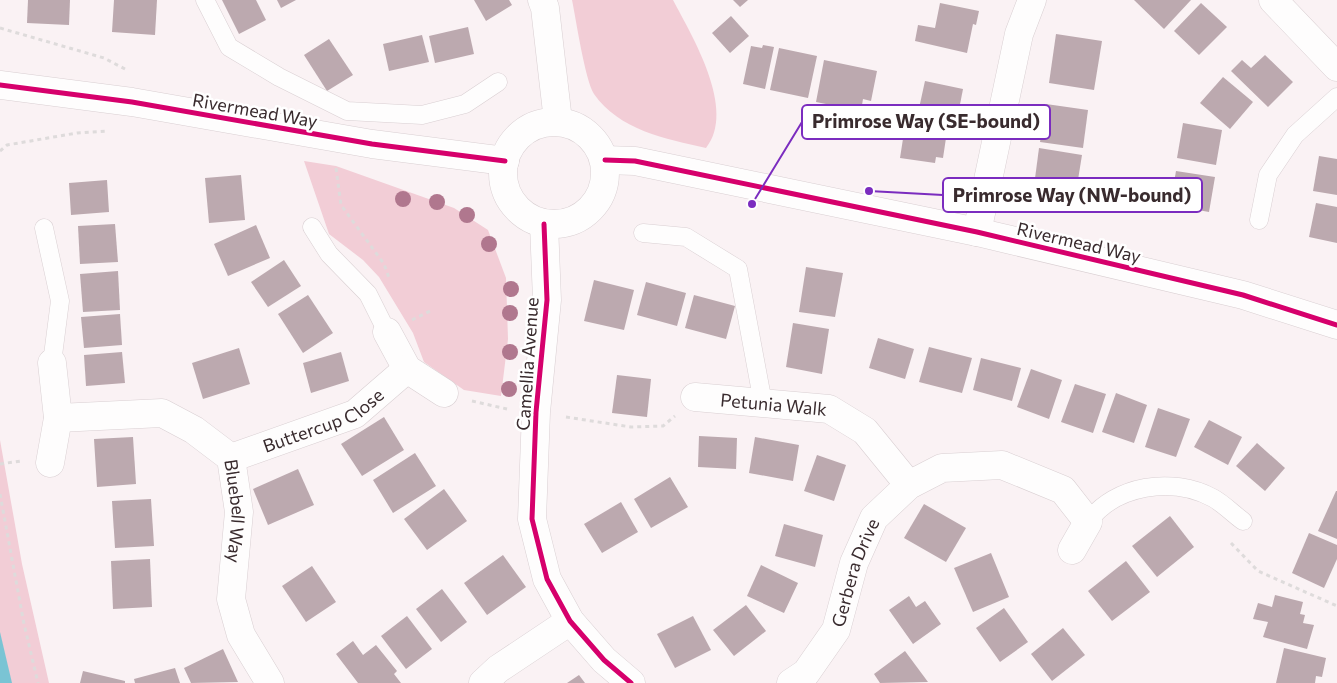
<svg xmlns="http://www.w3.org/2000/svg" width="1337" height="683" font-family="Commissioner,sans-serif">
<style>
.green{fill:#f2cdd6}
.water{fill:#7ac4d4}
.building{fill:#bca9af}
.lines{fill:none;stroke-linecap:round;stroke-linejoin:round}
.lane-casing{stroke:#d9cfd2;stroke-width:19}
.street-casing{stroke:#d9cfd2;stroke-width:29}
.path{stroke:#dedbdb;stroke-width:3;stroke-dasharray:4 4;stroke-linecap:butt}
.lane{stroke:#fefdfd;stroke-width:18}
.street{stroke:#fefdfd;stroke-width:28}
.cycleway-casing{stroke:#fff;stroke-width:8}
.cycleway{stroke:#d6006c;stroke-width:5}
.tree{fill:#b0778e}
.labels{text-anchor:middle;dominant-baseline:central;stroke-width:5;stroke-linejoin:round;paint-order:stroke}
.street-label{font-size:18px;fill:#392b2e;stroke:#fff}
.leader{fill:none;stroke:#7b2cbf;stroke-width:2}
.callout-dot{fill:#7b2cbf;stroke:#fff;stroke-width:2}
.callout{fill:#fff;stroke:#7b2cbf;stroke-width:2}
.callout-label{font-size:19px;text-anchor:middle;font-weight:bold;fill:#392b2e}
</style>
<rect width="100%" height="100%" fill="#faf2f4"/>
<g class="green">
<path d="M572 0H673C692 36 737 110 706 148 666 139 619 130 594 94 585 80 576 19 572 0Z"/>
<path d="M304 161 336 166 454 208 488 230 506 278 508 339 501 396 464 390 424 362 413 333 379 277 363 260 329 234Z"/>
<path d="M0 440 22 564 49 683H0Z"/>
</g>
<path class="water" d="M0 632 12 683H0Z"/>
<g class="building">
<path d="M28 0H70L69 25 27 23Z"/>
<path d="M114 0H157L155 35 112 32Z"/>
<path d="M222 0H256L266 20 239 34Z"/>
<path d="M277 0H296L281 8Z"/>
<path d="M474 0H509L512 5 486 21Z"/>
<path d="M733 0H748L740 7Z"/>
<path d="M1134 0H1191L1164 29Z"/>
<path d="M940 3 979 11 976 25 973 24 967 53 915 41 918 25 935 28Z"/>
<path d="M1201 3 1227 27 1199 55 1174 31Z"/>
<path d="M731 16 749 36 730 53 712 33Z"/>
<path d="M468 27 474 54 435 63 429 36Z"/>
<path d="M1056 34 1102 41 1094 90 1049 83Z"/>
<path d="M422 35 429 62 389 71 383 44Z"/>
<path d="M329 39 353 75 327 91 304 55Z"/>
<path d="M763 45 774 47 765 89 743 84 751 46 762 48Z"/>
<path d="M779 48 817 56 808 98 770 90Z"/>
<path d="M1265 55 1293 82 1268 107 1231 71 1242 60 1251 68Z"/>
<path d="M824 60 877 71 871 101 863 99 861 111 816 102Z"/>
<path d="M1223 77 1253 102 1230 129 1200 103Z"/>
<path d="M925 81 963 89 955 130 916 122Z"/>
<path d="M1046 104 1088 110 1083 148 1040 142Z"/>
<path d="M1183 123 1222 130 1216 165 1177 158Z"/>
<path d="M905 126 941 131 940 137 946 138 943 158 936 157 935 163 900 158Z"/>
<path d="M1039 148 1082 155 1076 192 1034 186Z"/>
<path d="M1319 156 1337 159V195L1313 191Z"/>
<path d="M1176 171 1215 177 1209 212 1170 205Z"/>
<path d="M241 175 245 220 209 223 205 178Z"/>
<path d="M107 180 109 212 71 215 69 183Z"/>
<path d="M1316 203 1337 207V243L1309 237Z"/>
<path d="M115 224 118 262 80 264 78 226Z"/>
<path d="M256 225 270 258 228 276 214 244Z"/>
<path d="M284 260 301 286 268 307 251 282Z"/>
<path d="M806 267 843 273 835 317 799 312Z"/>
<path d="M118 271 120 310 83 312 80 274Z"/>
<path d="M594 280 634 290 624 330 584 321Z"/>
<path d="M646 282 686 293 677 326 637 315Z"/>
<path d="M308 295 333 333 303 353 278 314Z"/>
<path d="M694 295 735 306 726 339 685 328Z"/>
<path d="M120 314 122 345 84 348 81 317Z"/>
<path d="M793 323 829 329 822 374 786 367Z"/>
<path d="M878 338 914 349 905 379 869 368Z"/>
<path d="M929 347 972 358 962 393 919 382Z"/>
<path d="M239 348 250 384 203 399 192 363Z"/>
<path d="M122 352 125 383 86 386 84 355Z"/>
<path d="M341 352 349 381 311 393 303 363Z"/>
<path d="M981 358 1021 368 1012 401 973 390Z"/>
<path d="M1031 369 1062 380 1049 419 1017 407Z"/>
<path d="M617 375 651 379 647 417 612 413Z"/>
<path d="M1075 384 1106 394 1093 433 1061 422Z"/>
<path d="M1116 393 1147 405 1134 443 1102 432Z"/>
<path d="M1158 408 1190 419 1176 457 1145 447Z"/>
<path d="M384 417 404 450 362 476 341 444Z"/>
<path d="M1209 420 1242 437 1228 465 1194 447Z"/>
<path d="M699 436 737 438 736 469 698 467Z"/>
<path d="M133 437 136 484 97 487 94 439Z"/>
<path d="M755 437 799 445 793 481 749 473Z"/>
<path d="M1257 443 1285 468 1265 491 1236 466Z"/>
<path d="M415 453 436 486 393 513 373 480Z"/>
<path d="M817 455 846 465 834 501 804 491Z"/>
<path d="M298 469 314 505 268 525 253 489Z"/>
<path d="M670 477 688 507 651 528 634 499Z"/>
<path d="M444 489 467 521 427 550 404 519Z"/>
<path d="M1336 491H1337V539L1318 531Z"/>
<path d="M151 499 154 546 115 548 112 501Z"/>
<path d="M621 502 638 532 602 553 584 524Z"/>
<path d="M924 504 966 528 946 562 904 538Z"/>
<path d="M1170 516 1194 547 1157 577 1132 546Z"/>
<path d="M784 524 823 535 815 567 775 556Z"/>
<path d="M1309 533 1337 545V559L1324 588 1292 573Z"/>
<path d="M991 553 1009 597 973 612 954 568Z"/>
<path d="M503 555 526 587 487 615 464 583Z"/>
<path d="M150 559 152 607 113 609 111 561Z"/>
<path d="M1126 561 1150 592 1112 621 1088 591Z"/>
<path d="M761 565 798 583 784 613 747 596Z"/>
<path d="M312 566 336 602 306 622 282 586Z"/>
<path d="M442 589 467 622 441 642 416 609Z"/>
<path d="M1275 595 1303 602 1300 614 1305 615 1303 623 1314 625 1307 649 1263 637 1268 622 1253 619 1258 603 1272 607Z"/>
<path d="M909 596 916 607 925 601 941 624 913 644 889 610Z"/>
<path d="M746 605 766 631 734 656 713 630Z"/>
<path d="M1004 608 1028 642 1000 662 976 628Z"/>
<path d="M407 616 432 649 406 669 381 636Z"/>
<path d="M693 616 711 650 675 668 657 634Z"/>
<path d="M1063 628 1085 655 1052 681 1031 654Z"/>
<path d="M353 641 363 655 376 645 397 671 394 674 401 683H358L336 654Z"/>
<path d="M1284 648 1326 658 1322 677 1316 676 1315 683H1276Z"/>
<path d="M223 649 238 682 191 683 184 668Z"/>
<path d="M905 651 928 682 880 683 874 674Z"/>
<path d="M175 668 180 683H135L134 679Z"/>
<path d="M83 671 125 681V683H80Z"/>
<path d="M579 675 585 683H567Z"/>
</g>
<g class="lines">
<defs>
<g id="lane">
<path d="M205 0 229 47 279 77 347 111 422 115 465 104 498 82"/>
<path d="M1259 220 1268 175 1295 135 1337 97"/>
<path d="M312 227 329 254 368 294 387 332"/>
<path d="M44 228 60 301 52 363"/>
<path d="M643 233 686 237 738 269 763 403"/>
<path d="M1088 522C1115 485 1172 476 1213 498 1224 504 1233 514 1243 521"/>
</g>
<g id="street">
<path d="M542 0 545 8 558 121"/>
<path d="M1273 0 1337 67"/>
<path d="M0 85 132 102 372 144 505 161"/>
<circle cx="554" cy="173" r="51"/>
<path d="M605 160 635 161 977 232 1243 295 1337 325"/>
<path d="M544 224 547 300 536 412 532 519 547 579 570 621 604 660 631 683"/>
<path d="M977 232 1019 34 1032 0"/>
<path d="M387 332 407 369 444 393"/>
<path d="M52 363 58 418"/>
<path id="s1" d="M695 397 829 409 865 431 909 485"/>
<path id="s2" d="M231 458 355 414 407 369"/>
<path id="s3" d="M50 463 58 418 162 413 194 430 231 458 239 512 231 599 241 635 270 683"/>
<path d="M483 683 498 669 570 621"/>
<path id="s4" d="M791 683 806 673 836 630 854 563 874 518 909 485 942 468 1002 465 1063 490 1088 522 1072 550"/>
</g>
</defs>
<use href="#lane" class="lane-casing"/>
<use href="#street" class="street-casing"/>
<g class="path">
<path d="M0 28 104 58 125 69"/>
<path d="M0 151 7 145 77 133 107 131"/>
<path d="M336 168 341 205 384 264 389 278"/>
<path d="M412 320 432 310"/>
<path d="M472 401 507 409"/>
<path d="M566 417 631 427 663 426 675 416"/>
<path d="M0 464 21 461"/>
<path d="M0 494 24 624 38 683"/>
<path d="M1231 543 1258 571 1337 606"/>
</g>
<use href="#lane" class="lane"/>
<use href="#street" class="street"/>
<defs>
<g id="cycleway">
<path d="M0 85 132 102 372 144 505 161"/>
<path d="M605 160 635 161 977 232 1243 295 1337 325"/>
<path d="M544 224 547 300 536 412 532 519 547 579 570 621 604 660 631 683"/>
</g>
</defs>
<use href="#cycleway" class="cycleway-casing"/>
<use href="#cycleway" class="cycleway"/>
</g>
<g class="tree">
<circle cx="403" cy="199" r="8"/>
<circle cx="437" cy="202" r="8"/>
<circle cx="467" cy="215" r="8"/>
<circle cx="489" cy="244" r="8"/>
<circle cx="511" cy="289" r="8"/>
<circle cx="510" cy="313" r="8"/>
<circle cx="510" cy="352" r="8"/>
<circle cx="509" cy="389" r="8"/>
</g>
<g class="labels">
<g class="street-label">
<text transform="translate(255 110) rotate(10)">Rivermead Way</text>
<text transform="translate(1079 242) rotate(13)">Rivermead Way</text>
<text transform="translate(527 364) rotate(-86)">Camellia Avenue</text>
<text stroke="none"><textPath href="#s1" startOffset="79">Petunia Walk</textPath></text>
<text stroke="none"><textPath href="#s2" startOffset="100">Buttercup Close</textPath></text>
<text stroke="none"><textPath href="#s3" startOffset="286">Bluebell Way</textPath></text>
<text stroke="none"><textPath href="#s4" startOffset="131">Gerbera Drive</textPath></text>
</g>
</g>
<path class="leader" d="M752 204L802 122M869 191L943 195"/>
<g class="callout-dot">
<circle cx="752" cy="204" r="5"/>
<circle cx="869" cy="191" r="5"/>
</g>
<g class="callout">
<rect x="802" y="105" width="248" height="34" rx="5"/>
<rect x="943" y="178" width="259" height="34" rx="5"/>
</g>
<g class="callout-label">
<text x="926" y="128">Primrose Way (SE-bound)</text>
<text x="1072" y="202">Primrose Way (NW-bound)</text>
</g>
</svg>
